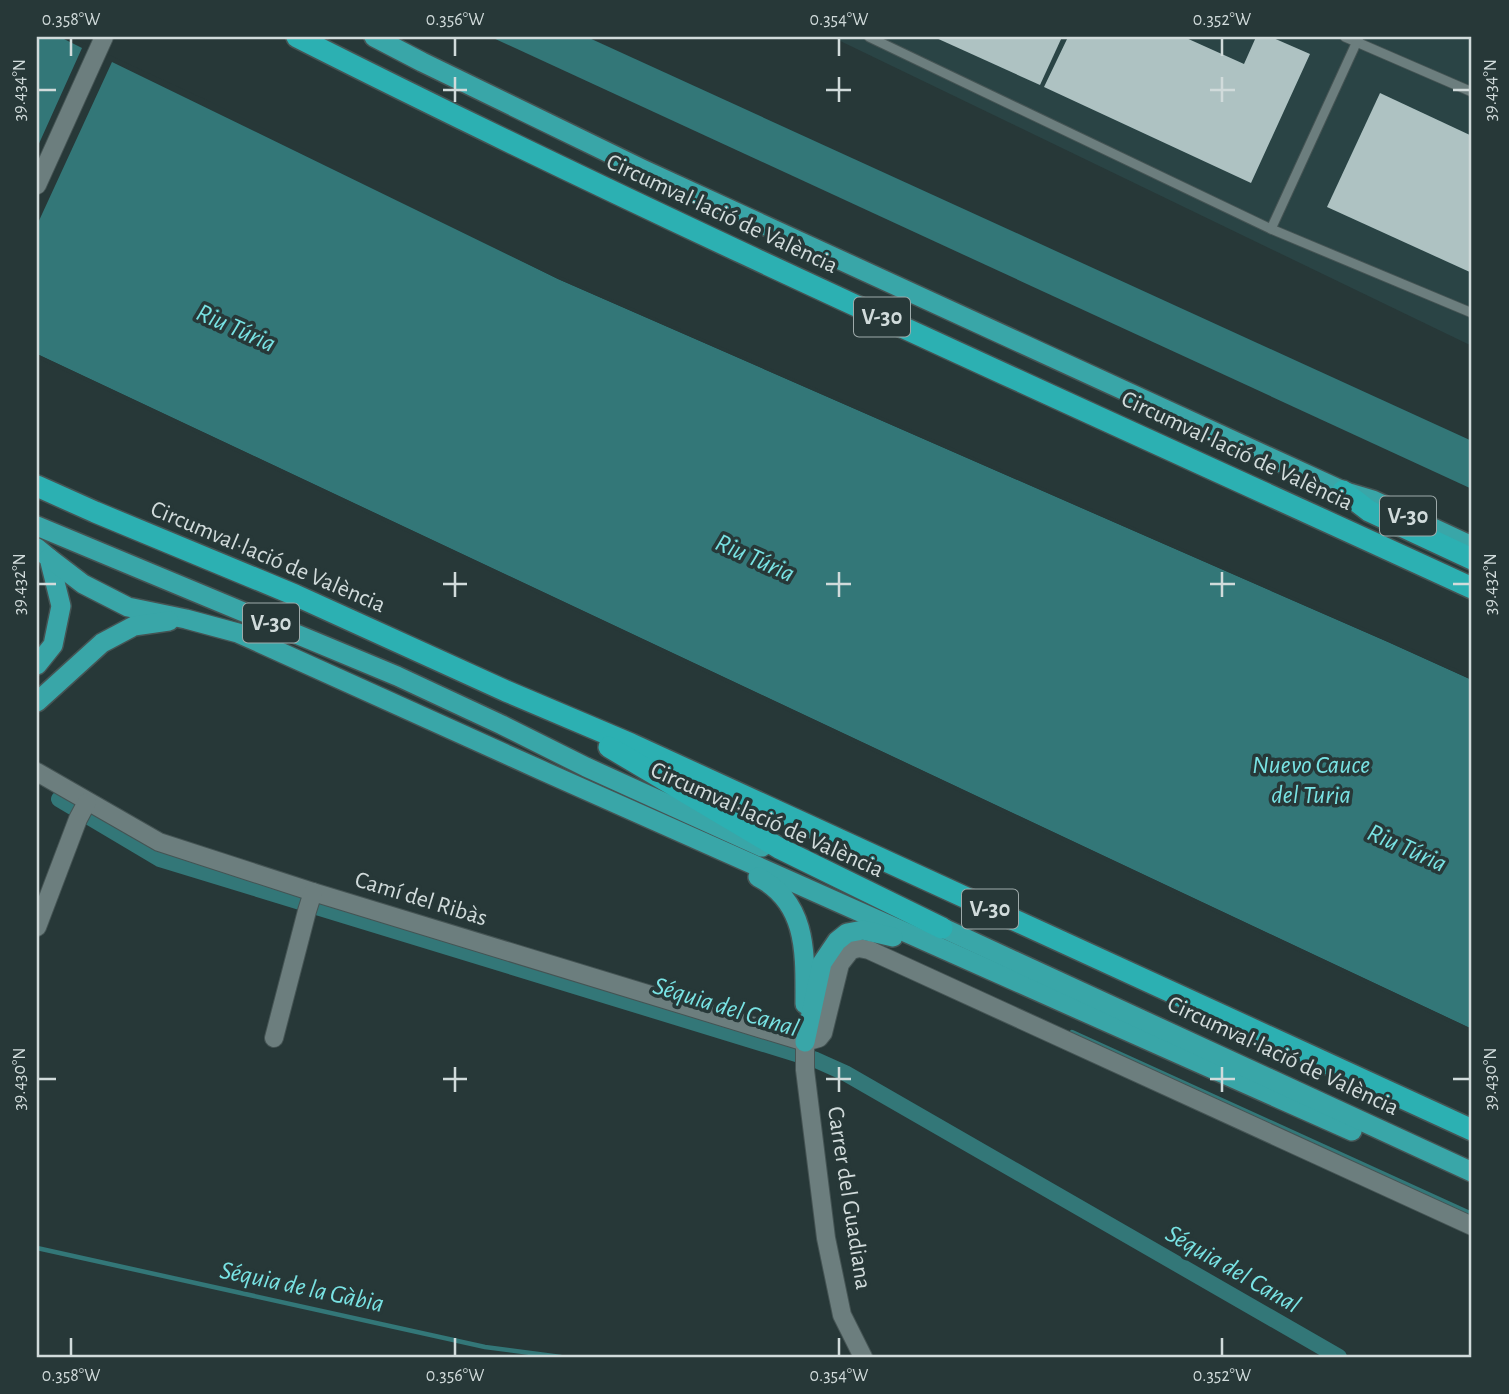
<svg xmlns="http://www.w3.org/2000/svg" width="1509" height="1394" font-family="'Alegreya Sans',sans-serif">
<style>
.built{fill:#2a4445}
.water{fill:#337778}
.pier{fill:#273838}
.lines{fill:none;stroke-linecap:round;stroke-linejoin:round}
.stream{stroke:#337778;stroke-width:4.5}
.canal{stroke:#337778;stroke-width:16}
.building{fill:#aec2c2}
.service-casing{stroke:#455454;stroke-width:11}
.minor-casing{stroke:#455454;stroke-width:20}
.tertiary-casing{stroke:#455454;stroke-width:20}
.trunk-casing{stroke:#455454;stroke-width:22}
.motorway-casing{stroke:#455454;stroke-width:24}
.service{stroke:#6c7e7e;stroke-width:9}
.minor{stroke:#6c7e7e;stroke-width:18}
.tertiary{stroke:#6c7e7e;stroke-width:18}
.trunk{stroke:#39a6a8;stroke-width:19}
.motorway{stroke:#2cb0b2;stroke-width:21}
.ticks{fill:none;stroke:#d1dbdb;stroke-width:2.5}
.labels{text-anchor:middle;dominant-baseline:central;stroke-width:7;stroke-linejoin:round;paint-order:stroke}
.shield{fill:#273838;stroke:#9eaaaa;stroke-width:2}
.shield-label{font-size:23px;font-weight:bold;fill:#d1dbdb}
.street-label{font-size:24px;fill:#d1dbdb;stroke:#273838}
.water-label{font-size:26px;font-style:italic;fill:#79e3e4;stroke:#273838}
.neatline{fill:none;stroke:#d1dbdb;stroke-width:2.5}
.ticks-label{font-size:18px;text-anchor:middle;fill:#d1dbdb}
</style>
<rect width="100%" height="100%" fill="#273838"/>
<path class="built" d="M832 37H1472V346Z"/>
<g class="water">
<path d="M37 37H61L209 105 558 279 1388 642 1472 680V1029L37 354Z"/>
<path d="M491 37H587L1472 441V489Z"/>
</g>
<g class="pier">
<path d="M60 37H70L211 102 559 276 1390 639 1472 676V680L1388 642 558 279 112 62 37 225V148L82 48Z"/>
<path d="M37 354 1472 1029V1033L37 358Z"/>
</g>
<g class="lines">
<g class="stream">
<path d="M1072 1032 1472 1214"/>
<path d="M37 1248 485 1347 561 1357"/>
</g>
<path class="canal" d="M59 799 160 859 816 1060 845 1073 1339 1357"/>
</g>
<g class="building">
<path d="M934 37H1062L1040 85Z"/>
<path d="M1068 37H1184L1244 64 1256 37H1271L1310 54 1251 183 1044 87Z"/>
<path d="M1380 93 1472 136V273L1327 207Z"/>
</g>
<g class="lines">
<defs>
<g id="service">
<path d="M869 37 1271 229 1472 313"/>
<path d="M1345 37 1472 92"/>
<path d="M1271 229 1359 37"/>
</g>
<g id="minor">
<path d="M37 772 159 842 313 892 805 1042"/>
<path d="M37 927 78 819 87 802"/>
<path d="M274 1038 307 911 313 892"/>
<path d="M805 1042 819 1038 823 1033 840 964 851 950 859 948 869 950 1472 1226"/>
<path d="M805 1042V1070L826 1238 842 1315 863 1357"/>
</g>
<path id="tertiary" d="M37 185 104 37"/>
<g id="trunk">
<path d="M374 37 422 62 642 169 1343 491 1373 500 1472 546"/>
<path d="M37 526 397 676 502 725 586 767 762 847"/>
<path d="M37 548 49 558 61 606 53 645 37 665"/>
<path d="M49 558 83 584 128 607 186 619 238 633 541 770 1352 1131"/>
<path d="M37 702 102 643 134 626 169 621"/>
<path d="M758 877C808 903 805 954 805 1004"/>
<path d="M930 922 1472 1172"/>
<path d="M805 1042 822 963 837 941 847 933 863 930 893 937"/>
</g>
<g id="motorway">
<path d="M297 37C683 232 1079 407 1472 588"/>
<path d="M37 486 95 512 295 595 506 691 631 744 1472 1130"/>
<path d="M1343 491 1369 511 1472 559"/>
<path d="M609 747 779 848 942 928"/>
</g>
</defs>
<use href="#service" class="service-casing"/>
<use href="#minor" class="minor-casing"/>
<use href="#tertiary" class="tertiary-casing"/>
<use href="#trunk" class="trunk-casing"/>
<use href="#motorway" class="motorway-casing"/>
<use href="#service" class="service"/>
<use href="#minor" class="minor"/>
<use href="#tertiary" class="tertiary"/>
<use href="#trunk" class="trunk"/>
<use href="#motorway" class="motorway"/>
</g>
<path class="ticks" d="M71 38V56M455 38V56M839 38V56M1222 38V56M455 77V102M839 77V102M1222 77V102M38 90H56M443 90H467M826 90H851M1210 90H1235M1453 90H1470M455 572V597M839 572V597M1222 572V597M38 584H56M443 584H467M826 584H851M1210 584H1235M1453 584H1470M455 1067V1092M839 1067V1092M1222 1067V1092M38 1079H56M443 1079H467M826 1079H851M1210 1079H1235M1453 1079H1470M71 1338V1356M455 1338V1356M839 1338V1356M1222 1338V1356"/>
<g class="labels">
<g class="shield">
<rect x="854" y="297.5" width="56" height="39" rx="5"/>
<rect x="1380" y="496.5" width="56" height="39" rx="5"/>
<rect x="243" y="603.5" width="56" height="39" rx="5"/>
<rect x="962" y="889.5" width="56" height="39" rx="5"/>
</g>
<g class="shield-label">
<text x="882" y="317">V-30</text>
<text x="1408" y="516">V-30</text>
<text x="271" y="623">V-30</text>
<text x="990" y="909">V-30</text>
</g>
<g class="street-label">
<text transform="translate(722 214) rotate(25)">Circumval·lació de València</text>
<text transform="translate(1237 451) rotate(25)">Circumval·lació de València</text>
<text transform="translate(268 557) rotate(23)">Circumval·lació de València</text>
<text transform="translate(767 820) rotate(24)">Circumval·lació de València</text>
<text transform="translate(421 899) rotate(17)">Camí del Ribàs</text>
<text transform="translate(1283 1056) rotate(25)">Circumval·lació de València</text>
<text transform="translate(849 1198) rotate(81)">Carrer del Guadiana</text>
</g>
<g class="water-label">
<text transform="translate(236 328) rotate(24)">Riu Túria</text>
<text transform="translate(755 558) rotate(24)">Riu Túria</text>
<text x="1311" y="765">Nuevo Cauce<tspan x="1311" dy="30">del Turia</tspan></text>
<text transform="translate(1407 848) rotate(24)">Riu Túria</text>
<text transform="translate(726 1007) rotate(17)">Séquia del Canal</text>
<text transform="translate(1233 1269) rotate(30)">Séquia del Canal</text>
<text transform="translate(302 1287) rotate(12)">Séquia de la Gàbia</text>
</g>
</g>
<rect width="1509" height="1394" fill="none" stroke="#273838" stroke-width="77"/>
<rect x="38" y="38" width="1432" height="1318" class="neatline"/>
<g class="ticks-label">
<text x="71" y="25">0.358°W</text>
<text x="455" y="25">0.356°W</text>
<text x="839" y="25">0.354°W</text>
<text x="1222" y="25">0.352°W</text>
<text transform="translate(19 90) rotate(-90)" y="6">39.434°N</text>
<text transform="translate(1490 90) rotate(-90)" y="6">39.434°N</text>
<text transform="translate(19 584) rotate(-90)" y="6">39.432°N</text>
<text transform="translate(1490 584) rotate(-90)" y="6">39.432°N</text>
<text transform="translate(19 1079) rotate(-90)" y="6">39.430°N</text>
<text transform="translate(1490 1079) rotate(-90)" y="6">39.430°N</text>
<text x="71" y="1381">0.358°W</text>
<text x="455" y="1381">0.356°W</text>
<text x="839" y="1381">0.354°W</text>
<text x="1222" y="1381">0.352°W</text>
</g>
</svg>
